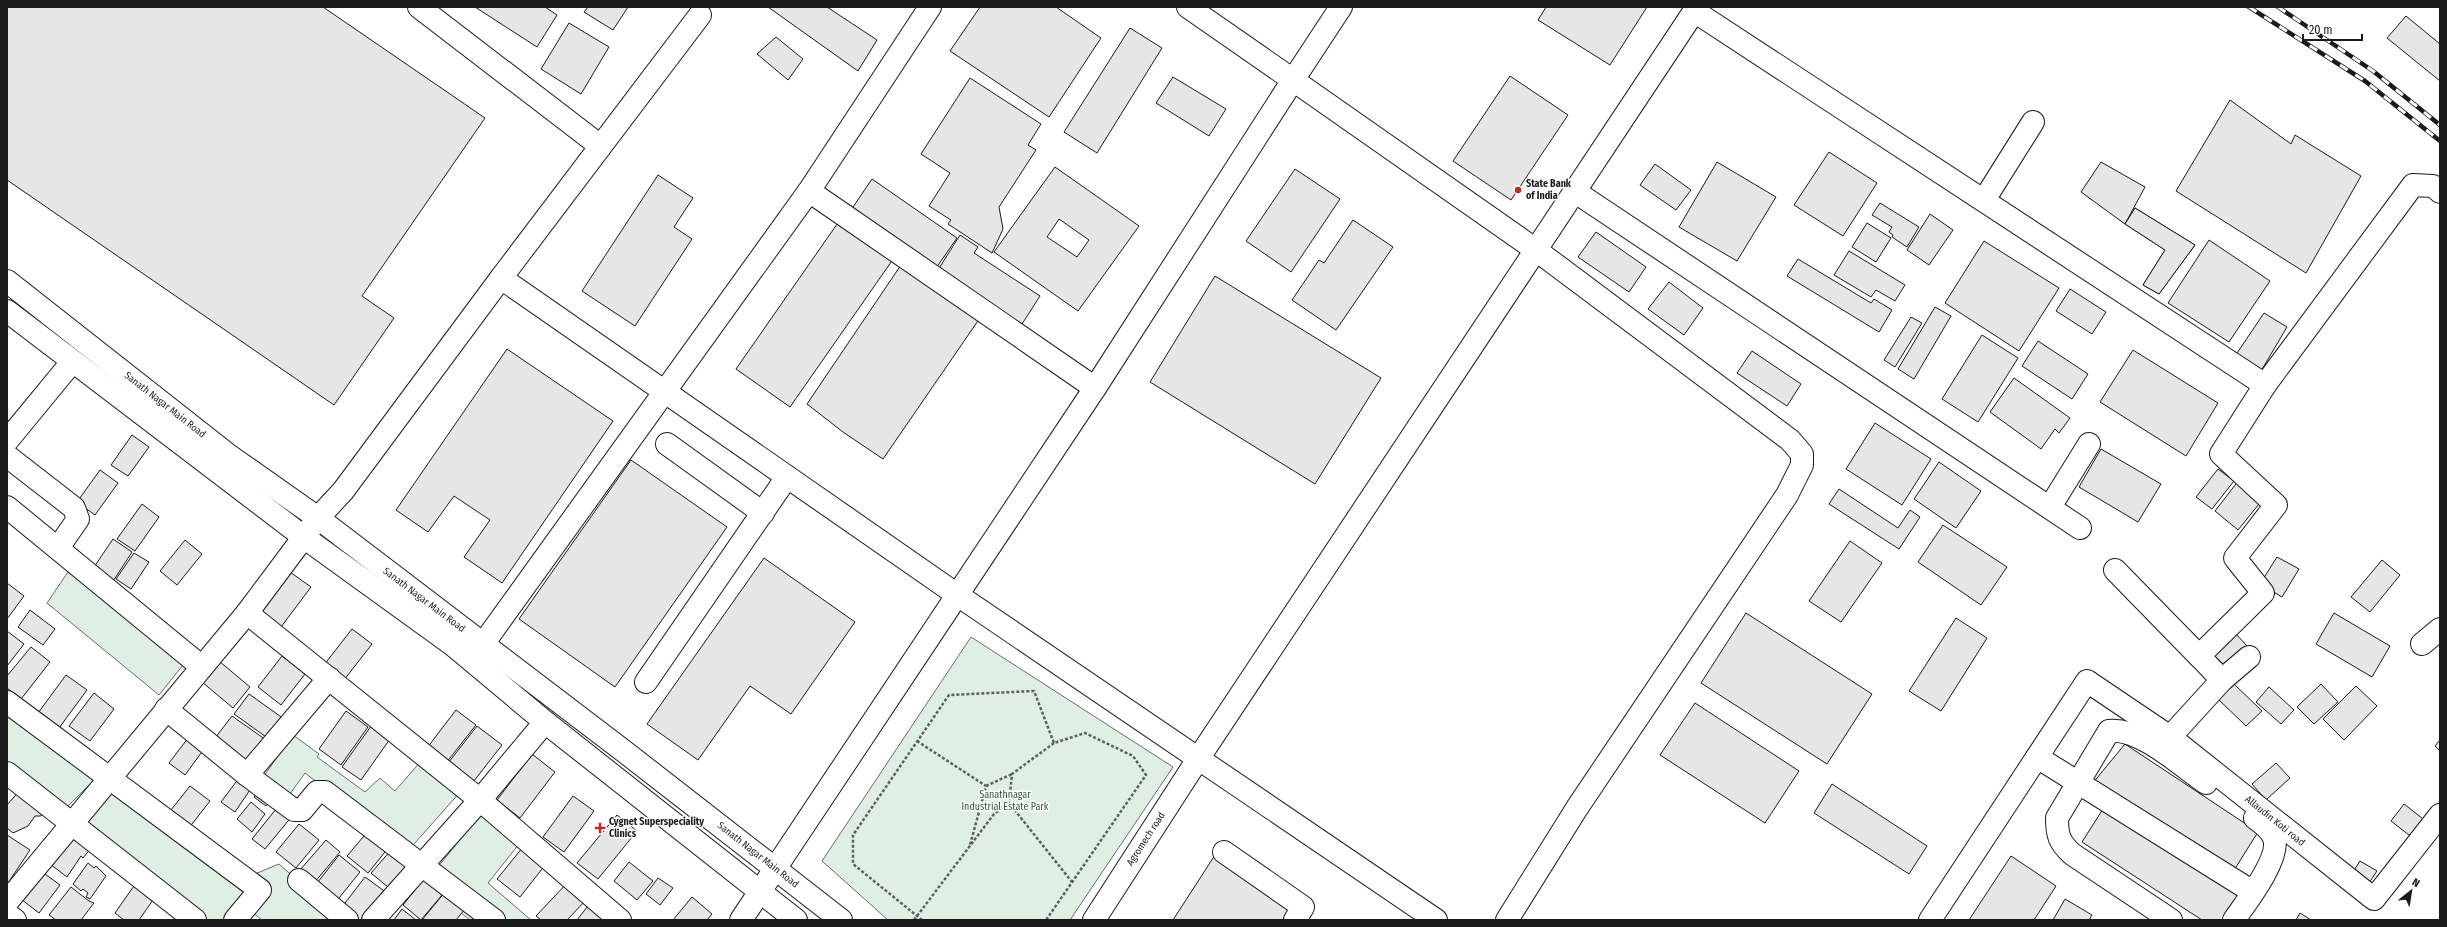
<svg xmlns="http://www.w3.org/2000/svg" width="2447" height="927" font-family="'Fira Sans Condensed',sans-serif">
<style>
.green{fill:#e0efe3;stroke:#6a6a6a}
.building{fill:#e6e6e6;stroke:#1a1a1a;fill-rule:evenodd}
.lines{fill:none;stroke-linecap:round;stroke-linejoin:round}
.minor-casing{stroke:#1a1a1a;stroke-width:24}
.path{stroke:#5f5f5f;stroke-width:2.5;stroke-dasharray:3 2;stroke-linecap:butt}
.minor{stroke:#fff;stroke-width:22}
.rail-casing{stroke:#1a1a1a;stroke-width:4.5}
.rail{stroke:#fff;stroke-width:3;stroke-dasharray:9;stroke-linecap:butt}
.poi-dot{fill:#c62828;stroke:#fff;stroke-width:1.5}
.labels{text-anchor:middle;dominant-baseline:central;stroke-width:3;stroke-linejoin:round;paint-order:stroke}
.poi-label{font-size:10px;font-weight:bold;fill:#1a1a1a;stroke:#fff;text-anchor:start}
.street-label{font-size:10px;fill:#1a1a1a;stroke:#fff}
.park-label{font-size:10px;fill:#2b5a34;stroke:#fff}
</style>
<rect width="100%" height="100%" fill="#fff"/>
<g class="green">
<path d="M72 566 191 655 159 695 47 603Z"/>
<path d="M971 637 1173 767 1070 920H888L822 861Z"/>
<path d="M7 706 95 779 63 811 7 769Z"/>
<path d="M293 735 319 754 317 757 365 792 380 778 395 791 422 760 461 791 407 852 305 773 285 801 256 787Z"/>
<path d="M113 784 256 891 223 920H200L79 824Z"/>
<path d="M481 814 519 844 488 883 531 920H470L424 884Z"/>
<path d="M279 864 343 920H262L248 909 250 876Z"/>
</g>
<g class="building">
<path d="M7 7H323L485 118 362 296 394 318 334 405 7 180Z"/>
<path d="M475 7H545L557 15 537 47Z"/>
<path d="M588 7H628L613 30 584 12Z"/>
<path d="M768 7H827L877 40 858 71Z"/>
<path d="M980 7H1056L1101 38 1049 117 950 51Z"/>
<path d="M1546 7H1647L1610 65 1538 20Z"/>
<path d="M2406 16 2440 44V81L2387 38Z"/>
<path d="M569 23 609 47 581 94 541 69Z"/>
<path d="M1130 28 1162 48 1097 153 1064 132Z"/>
<path d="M776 37 803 59 788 80 757 54Z"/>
<path d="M1510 76 1568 115 1511 200 1453 161Z"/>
<path d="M1173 77 1226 109 1209 136 1156 103Z"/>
<path d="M970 78 1041 124 1028 145 1036 150 999 207 1003 229 992 253 948 224 951 220 929 206 950 173 921 154Z"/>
<path d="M2230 100 2291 144 2295 135 2361 176 2306 273 2176 191Z"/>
<path d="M1829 152 1877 183 1843 236 1794 205Z"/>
<path d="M1717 162 1776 197 1737 261 1679 227Z"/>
<path d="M2101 162 2145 187 2125 224 2081 192Z"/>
<path d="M1655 164 1691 190 1676 210 1640 185Z"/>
<path d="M1055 167 1139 226 1078 311 994 252ZM1059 219 1089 240 1077 257 1047 237Z"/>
<path d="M1295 169 1340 199 1291 272 1246 241Z"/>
<path d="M658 175 693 198 674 227 692 239 635 326 582 291Z"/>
<path d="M872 179 957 238 934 271 849 213Z"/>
<path d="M1880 203 1919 227 1907 247 1892 237 1893 235 1889 232 1892 227 1872 215Z"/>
<path d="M2135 208 2195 245 2159 294 2143 285 2165 250 2125 224Z"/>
<path d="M2135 208 2195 245 2159 294 2143 285 2165 250 2125 224Z"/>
<path d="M1930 214 1953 230 1929 265 1907 250Z"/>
<path d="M842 217 896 255 790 407 736 369Z"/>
<path d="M1353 220 1393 247 1336 330 1292 300 1319 260 1324 263Z"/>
<path d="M1867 223 1891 238 1876 262 1852 247Z"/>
<path d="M1596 232 1646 267 1629 292 1578 257Z"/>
<path d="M960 235 978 247 974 253 1040 296 1022 324 938 270Z"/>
<path d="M2209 240 2270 281 2229 342 2168 303Z"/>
<path d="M1984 241 2059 288 2019 351 1945 303Z"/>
<path d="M1849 251 1905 285 1895 301 1876 290 1871 297 1834 275Z"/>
<path d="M1798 259 1871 303 1874 299 1892 310 1879 332 1787 276Z"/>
<path d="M903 262 982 315 883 459 843 432 807 404Z"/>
<path d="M1215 276 1381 378 1315 484 1150 382Z"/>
<path d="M1669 282 1703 308 1684 335 1648 309Z"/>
<path d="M2070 289 2106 312 2092 334 2056 311Z"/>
<path d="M1935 307 1951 316 1914 379 1898 369Z"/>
<path d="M2264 313 2287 327 2261 371 2231 362Z"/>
<path d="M1911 317 1922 323 1895 367 1884 360Z"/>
<path d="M1982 335 2018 358 1978 422 1942 399Z"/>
<path d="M2038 341 2088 374 2072 399 2022 366Z"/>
<path d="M507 349 613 421 502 583 464 557 490 520 454 496 428 532 396 510Z"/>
<path d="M2133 350 2218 403 2186 456 2100 402Z"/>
<path d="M1752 351 1801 384 1787 406 1737 373Z"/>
<path d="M2014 378 2070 418 2059 433 2055 429 2041 449 1990 412Z"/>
<path d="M1875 423 1931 459 1902 505 1846 469Z"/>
<path d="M132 435 149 447 128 476 111 465Z"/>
<path d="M2101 449 2161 484 2138 522 2079 487Z"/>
<path d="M631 460 727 527 615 687 519 619Z"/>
<path d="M1939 462 1981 491 1956 528 1914 499Z"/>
<path d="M2218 469 2234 481 2212 509 2196 497Z"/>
<path d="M100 470 118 483 95 515 77 502Z"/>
<path d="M2239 480 2263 499 2238 530 2215 511Z"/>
<path d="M1839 489 1898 528 1910 510 1920 517 1899 549 1829 504Z"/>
<path d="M142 504 159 517 135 551 117 539Z"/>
<path d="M1943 525 2007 567 1981 605 1918 562Z"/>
<path d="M113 539 132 552 110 586 90 573Z"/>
<path d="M185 540 202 554 177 585 160 571Z"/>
<path d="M1850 541 1882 563 1841 622 1809 601Z"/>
<path d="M134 553 149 562 131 589 116 579Z"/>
<path d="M2277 557 2299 569 2282 597 2260 584Z"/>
<path d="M764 558 855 622 791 714 750 686 698 760 647 724Z"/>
<path d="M2382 560 2400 575 2370 612 2351 597Z"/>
<path d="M290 572 311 587 281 627 261 612Z"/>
<path d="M7 583 24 596 7 619Z"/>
<path d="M30 610 55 629 43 645 18 627Z"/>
<path d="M1746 613 1872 694 1827 764 1701 683Z"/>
<path d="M2334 613 2390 646 2372 677 2316 644Z"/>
<path d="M1956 618 1987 638 1941 711 1909 691Z"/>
<path d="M352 629 372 644 344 680 324 665Z"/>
<path d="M7 631 24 644 7 666Z"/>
<path d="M2234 632 2249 648 2228 669 2212 653Z"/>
<path d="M31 647 50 662 21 699 7 688V676Z"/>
<path d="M282 656 305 674 281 705 258 687Z"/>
<path d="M219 661 250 687 233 708 202 682Z"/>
<path d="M66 675 87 690 59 728 38 713Z"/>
<path d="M2233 683 2262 711 2246 726 2218 699Z"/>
<path d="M2321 684 2338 702 2314 724 2297 707Z"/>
<path d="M2356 686 2377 706 2344 740 2323 719Z"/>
<path d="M2269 687 2294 710 2281 724 2256 702Z"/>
<path d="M94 693 114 709 90 741 69 726Z"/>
<path d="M249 694 284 719 269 739 234 714Z"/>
<path d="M1695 703 1799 771 1765 823 1660 755Z"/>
<path d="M456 710 476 725 446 763 427 748Z"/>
<path d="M346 711 368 727 341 765 319 749Z"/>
<path d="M232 716 266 740 249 763 215 738Z"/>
<path d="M371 726 390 739 361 780 342 767Z"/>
<path d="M477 726 502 745 470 786 445 767Z"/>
<path d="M192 733 207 745 185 775 169 763Z"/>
<path d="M2440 740V751L2435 746Z"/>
<path d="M2125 744 2258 832 2231 875 2092 784Z"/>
<path d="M532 754 555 772 520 818 497 800Z"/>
<path d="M2276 763 2290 778 2266 800 2252 784Z"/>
<path d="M242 774 254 784 235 812 221 802Z"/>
<path d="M1832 784 1927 846 1909 874 1814 813Z"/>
<path d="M190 786 210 801 185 833 167 815Z"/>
<path d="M21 789 42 810 41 816H35L28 826 13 833 7 828V805Z"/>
<path d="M260 789 272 799 266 806 254 797Z"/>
<path d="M573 796 594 811 564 852 543 837Z"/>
<path d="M251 802 265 814 252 832 237 819Z"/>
<path d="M280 804 293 815 265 849 252 839Z"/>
<path d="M2404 804 2427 822 2414 839 2391 821Z"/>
<path d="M2103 809 2242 890 2223 920H2202L2082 842Z"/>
<path d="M617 815 637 831 598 879 577 863Z"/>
<path d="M299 824 319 840 296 868 276 852Z"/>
<path d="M369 830 389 847 368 873 347 856Z"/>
<path d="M72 834 91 848 83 858 81 856 67 877 50 864Z"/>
<path d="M7 835 30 850 8 883 7 882Z"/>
<path d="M326 840 340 852 314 883 300 870Z"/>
<path d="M523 847 546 864 520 897 497 879Z"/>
<path d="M393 848 409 865 389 888 371 873Z"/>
<path d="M339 855 360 872 335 903 314 887Z"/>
<path d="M1215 855 1296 907 1287 920H1173Z"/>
<path d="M2011 856 2056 886 2034 920H1969Z"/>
<path d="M2360 861 2377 871 2367 886 2351 875Z"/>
<path d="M629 862 653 881 637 900 614 881Z"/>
<path d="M88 863 94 868 96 866 106 876 90 899 86 897 88 893 83 889 81 891 73 884Z"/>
<path d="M41 871 60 885 39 913 21 899Z"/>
<path d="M365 877 387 893 366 920H351L339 911Z"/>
<path d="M658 878 673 888 660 905 646 894Z"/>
<path d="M423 880 442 895 421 920 403 905Z"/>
<path d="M568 882 587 899 567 920H541L536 916Z"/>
<path d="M136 883 155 897 139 920H124L115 913Z"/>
<path d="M71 887 89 901 94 903 81 920H56L49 915Z"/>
<path d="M445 892 465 909 456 920H422Z"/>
<path d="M692 897 712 914 707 920H673Z"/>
<path d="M2065 899 2092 915 2089 920H2053Z"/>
<path d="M591 902 613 920H577Z"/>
<path d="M402 909 416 920H394Z"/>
<path d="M2300 913 2311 920H2296Z"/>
</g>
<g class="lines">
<defs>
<g id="minor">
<path d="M419 7 599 145"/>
<path d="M1188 7 1293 80 1341 7"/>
<path d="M1694 11 2265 385 2413 185 2433 186 2440 192"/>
<path d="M809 191 1095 388"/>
<path d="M1574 191 2080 528"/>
<path d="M1984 200 2033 122"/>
<path d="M501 278 700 15"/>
<path d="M7 281 227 454 318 518 625 752 841 920"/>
<path d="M7 311 305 538 453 645 545 722 796 920"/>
<path d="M7 441 72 362"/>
<path d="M667 444 763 513"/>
<path d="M7 456 74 508 78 519 58 548"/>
<path d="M7 507 202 667"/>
<path d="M2050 507 2089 444"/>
<path d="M2115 570 2199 656"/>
<path d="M247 613 480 800 620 920"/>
<path d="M483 644 809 191 930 7"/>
<path d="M2422 644 2440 629"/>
<path d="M2222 680 2249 657"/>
<path d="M646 682 787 477"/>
<path d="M7 702 260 890 235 920"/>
<path d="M166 709 247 775 294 810H302L317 792H325L494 920"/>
<path d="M2170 737 2222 680 2199 656 2263 593 2235 558 2276 505 2221 454 2265 385"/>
<path d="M2037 757 2253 892"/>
<path d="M7 773 195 920"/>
<path d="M247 775 329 678"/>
<path d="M1224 852 1303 907 1295 920"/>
<path d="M299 880 347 920"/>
<path d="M7 902 247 613 318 518 343 491 501 278 956 594 1436 920"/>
<path d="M7 914 15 920"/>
<path d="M373 920 480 800 545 722"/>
<path d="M741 920 1095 388 1293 80 1536 250 1790 440 1802 454V465L1787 495 1577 808 1507 920"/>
<path d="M1094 920 1198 759 1697 7"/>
<path d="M1930 920 2087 681 2170 737 2374 899 2440 815"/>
<path d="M2171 920 2072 854C2059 842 2057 835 2057 818L2109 731C2140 727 2181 766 2206 783"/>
<path d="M2234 920C2245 904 2281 858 2274 838 2271 830 2262 823 2255 818"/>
</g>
</defs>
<use href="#minor" class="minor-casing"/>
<g class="path">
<path d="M917 741 986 786 970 845"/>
<path d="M1054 743 1012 774 1009 803 1072 882"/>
<path d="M986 786 1012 774"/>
<path d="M914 920 994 814 1009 803"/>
<path d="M922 920 853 864V835L949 695 1034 691 1054 743 1085 733 1133 756 1146 775 1046 920"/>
</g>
<use href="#minor" class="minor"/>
<defs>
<g id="rail">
<path d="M2249 7 2365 81 2440 141"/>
<path d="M2278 7 2373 71 2440 125"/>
</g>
</defs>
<use href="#rail" class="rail-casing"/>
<use href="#rail" class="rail"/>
</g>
<g class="poi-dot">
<circle cx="1518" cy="190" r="4"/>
<path d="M598 822h4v4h4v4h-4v4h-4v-4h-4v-4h4z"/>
</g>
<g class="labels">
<g class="poi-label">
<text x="1526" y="184">State Bank<tspan x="1526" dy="12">of India</tspan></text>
<text x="609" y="822">Cygnet Superspeciality<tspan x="609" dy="12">Clinics</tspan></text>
</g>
<g class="street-label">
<text transform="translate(165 405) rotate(38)">Sanath Nagar Main Road</text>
<text transform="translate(424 600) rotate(37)">Sanath Nagar Main Road</text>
<text transform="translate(2275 821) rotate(39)">Allaudin Koti road</text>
<text transform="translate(1146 839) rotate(-57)">Agromech road</text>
<text transform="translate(758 855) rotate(38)">Sanath Nagar Main Road</text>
</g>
<g class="park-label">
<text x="1005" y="795">Sanathnagar<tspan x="1005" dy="12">Industrial Estate Park</tspan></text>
</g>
</g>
<rect width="2447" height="927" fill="none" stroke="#1a1a1a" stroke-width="16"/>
<g transform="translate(2411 891) rotate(30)" stroke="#ffffff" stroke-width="3" paint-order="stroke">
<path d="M0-3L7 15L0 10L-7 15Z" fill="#1a1a1a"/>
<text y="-6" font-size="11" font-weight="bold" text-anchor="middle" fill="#1a1a1a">N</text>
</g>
<path d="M2303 34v6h59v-6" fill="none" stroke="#1a1a1a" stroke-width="2"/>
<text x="2309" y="34" font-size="12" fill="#1a1a1a" stroke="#ffffff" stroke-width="3" paint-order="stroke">20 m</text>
</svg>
